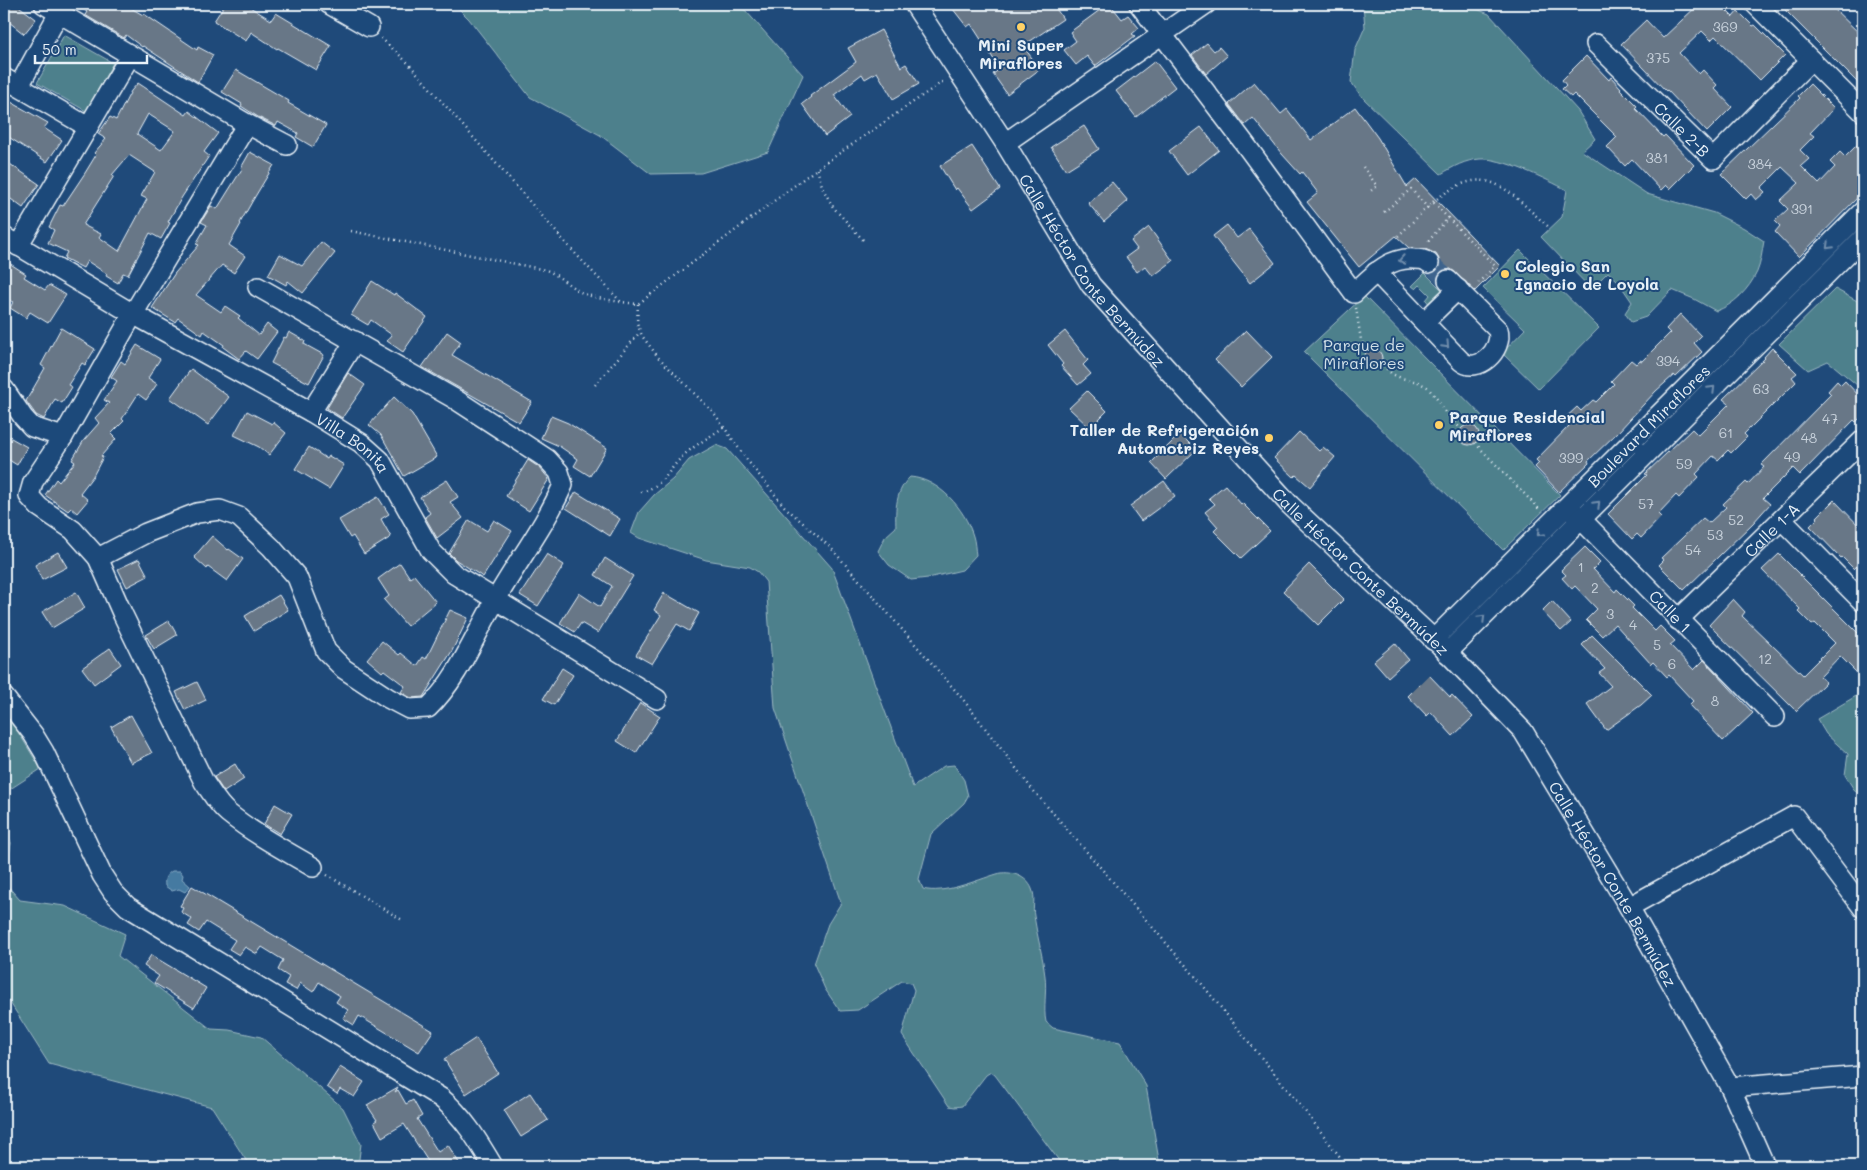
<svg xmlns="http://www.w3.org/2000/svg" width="1867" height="1170" font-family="Mali,sans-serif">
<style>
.green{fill:#4e808c;stroke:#9bb8c2}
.water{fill:#447aa1;stroke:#86aac4}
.building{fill:#677787;stroke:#e8f1f8;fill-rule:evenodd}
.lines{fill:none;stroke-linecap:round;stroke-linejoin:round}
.minor-tunnel{stroke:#3d638d;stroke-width:19;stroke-dasharray:19 9;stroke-linecap:butt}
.minor-casing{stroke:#e8f1f8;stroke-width:22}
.path{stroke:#e8f1f8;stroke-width:2.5;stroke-dasharray:1 4;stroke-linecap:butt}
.minor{stroke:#1f4a7a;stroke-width:19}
.oneway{stroke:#6f8dac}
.poi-dot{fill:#ffd166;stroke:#1f4a7a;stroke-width:2}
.labels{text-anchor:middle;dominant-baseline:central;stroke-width:4;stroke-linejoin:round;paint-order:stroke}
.number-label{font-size:14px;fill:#c8d2dc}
.poi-label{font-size:16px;font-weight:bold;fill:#e8f1f8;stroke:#1f4a7a;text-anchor:start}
.street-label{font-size:16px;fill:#e8f1f8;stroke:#1f4a7a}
.park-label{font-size:16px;fill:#d1e0e8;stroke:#1f4a7a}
</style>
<rect width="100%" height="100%" fill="#1f4a7a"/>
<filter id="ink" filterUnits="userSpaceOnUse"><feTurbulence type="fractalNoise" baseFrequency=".02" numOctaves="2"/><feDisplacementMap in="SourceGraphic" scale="10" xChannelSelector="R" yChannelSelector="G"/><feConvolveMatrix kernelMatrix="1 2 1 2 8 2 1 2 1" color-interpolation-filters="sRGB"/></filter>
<g filter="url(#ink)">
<g class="green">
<path d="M454 4H732L745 10 803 75 768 152 701 173 651 174 600 135 530 97 469 19Z"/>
<path d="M1363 4H1464L1489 14 1578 111 1595 139 1582 151 1647 194 1714 213 1744 228 1764 241C1762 251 1761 263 1757 272 1749 289 1734 305 1716 311L1694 299 1672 290 1646 317 1631 322 1625 313 1632 302 1617 280 1608 272 1591 289 1541 237 1562 217 1567 190C1548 180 1501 157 1480 159 1465 160 1453 167 1441 174L1361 96 1351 82 1355 50 1365 27Z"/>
<path d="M64 35 113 63 86 111 37 83Z"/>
<path d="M1520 250 1599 328 1539 389 1502 353 1525 329 1483 288Z"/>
<path d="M1425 273 1445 293 1431 306 1426 300 1430 295 1420 285 1416 289 1412 286Z"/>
<path d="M1835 289 1863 304V390L1828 361 1808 370 1779 344Z"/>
<path d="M1364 296 1560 495 1503 550 1304 352Z"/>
<path d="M716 445 727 449 832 568 913 787 944 766 954 765 964 780 968 796 964 803 931 834 919 879 923 889C943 895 977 880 997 874 1010 870 1027 876 1032 889 1036 898 1032 907 1034 916 1037 936 1043 956 1045 976 1047 991 1043 1009 1046 1022L1053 1028 1120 1042 1146 1086 1160 1166H1063L995 1075 991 1072 986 1075 962 1106 955 1107 949 1106 902 1035 914 990 911 983 902 981 858 1010 840 1011 825 989 814 964 828 924 841 903 775 708 766 582 758 572 750 567 706 560 639 538 631 533 639 512 654 495 673 479 689 460Z"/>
<path d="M910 477C939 479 965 509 973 536 975 542 975 549 976 555L962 570 928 578 911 580 889 565 878 551 885 537 896 527C895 509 896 490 910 477Z"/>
<path d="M1863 692V799L1853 788 1845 775 1848 754 1826 734 1817 719Z"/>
<path d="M4 709 41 769 4 793Z"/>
<path d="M4 823 11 843 5 883 20 900 65 906 125 934 118 956 211 1029 229 1030 261 1037 343 1108 361 1144 358 1166H248L249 1165 212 1107 49 1064 4 993Z"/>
</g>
<path class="water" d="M172 871H180L183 875 182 879 190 886 185 892 179 889 172 891 165 886C164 878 166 875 172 871Z"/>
<g class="building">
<path d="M4 4H16L36 19 24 34 4 18Z"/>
<path d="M76 4H124L143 15 144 14 197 50 198 47 213 55 198 82 143 46 142 47 126 35 124 38 85 15 87 12Z"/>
<path d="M225 4H245L271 20 276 13 331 46 316 70 278 48 277 49 251 32 246 41 214 21Z"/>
<path d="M949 4H1053L1063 19 1023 46 1040 69 1007 94 993 74 1000 69 971 24 967 27Z"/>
<path d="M1108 4H1110L1122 19 1128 15 1139 28 1132 34 1135 36 1095 66 1087 56 1076 65 1064 50 1076 41 1070 32Z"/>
<path d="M1699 4H1720L1733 17 1738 11 1753 26 1755 25 1785 55 1760 80 1715 36 1711 40 1702 31 1679 53 1699 74 1703 70 1717 85 1714 88 1732 107 1707 132 1667 90 1666 91 1621 44 1646 20 1663 38Z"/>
<path d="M1792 4H1829L1863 37V88L1785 10Z"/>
<path d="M881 30 901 67 906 64 919 84 893 99 877 72 865 79 862 74 834 95 850 117 825 136 802 104 811 97 810 96 856 62 848 48Z"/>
<path d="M1207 43 1214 51 1219 47 1227 56 1206 74 1192 55Z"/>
<path d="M1586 56 1609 80 1611 77 1621 88 1620 89 1637 106 1635 108 1663 137 1665 135 1694 165 1670 189 1666 185 1661 190 1632 159 1625 166 1607 147 1617 137 1574 94 1571 97 1562 89 1566 85 1562 80Z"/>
<path d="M1155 61 1175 87 1136 117 1116 91Z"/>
<path d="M236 70 289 101 288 103 326 125 313 147 296 137 298 133 278 122 276 126 258 117 241 106 242 104 222 92Z"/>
<path d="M1254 82 1281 114 1287 109 1311 140 1355 107 1378 138 1407 187 1416 179 1500 266 1475 291 1451 269H1446L1440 272 1437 280 1430 274 1438 270 1440 265 1439 259 1436 254 1425 249 1409 248 1396 236 1359 267 1307 202 1318 193 1302 172 1300 174 1282 154 1253 118 1245 125 1229 104Z"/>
<path d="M138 83 186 115 189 111 218 133 204 152 209 156 182 197 168 222 170 223 161 239 150 233 128 275 123 273 118 283 106 276 107 274 87 261 83 268 64 258 67 252 48 243 54 230 49 227 60 205 63 206 85 173 96 155 94 153 106 139 98 134 110 117 116 120 131 91ZM148 114 175 131 161 150 137 134ZM129 155 155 172 141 196 147 199 119 251 99 237 101 234 83 225 114 176 112 175Z"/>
<path d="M1810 84 1834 108 1810 133 1814 136 1800 150 1809 159 1801 166 1819 184 1835 167 1830 162 1840 152 1845 157 1863 139V192L1799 257 1775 232 1780 226 1775 221 1788 209 1780 201 1799 183 1782 167 1761 188 1765 192 1756 200 1751 194 1746 199 1721 174 1800 98 1798 96Z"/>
<path d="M11 102 48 123 44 128 62 140 47 162 4 134V114Z"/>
<path d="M1084 126 1099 149 1066 170 1051 147Z"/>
<path d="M1201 127 1219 150 1187 175 1169 151Z"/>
<path d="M972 146 1000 189 973 209 957 188 955 190 940 166Z"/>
<path d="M250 152 274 165 253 200 240 223 241 224 229 245 245 256 234 273 222 265 196 295 221 312 225 306 240 316 238 318 259 335 267 324 277 332 257 359 246 351 239 359 223 347 224 345 204 331 202 335 178 318 175 322 152 308 175 273 199 245 196 244 207 225 201 222 211 206 217 209 242 169 241 168Z"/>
<path d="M4 160 39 184 23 208 4 194Z"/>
<path d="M1112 182 1128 201 1104 222 1088 203Z"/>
<path d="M1227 225 1237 238 1249 229 1275 263 1250 283 1213 236Z"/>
<path d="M1149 227 1173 261 1153 276 1145 266 1137 272 1126 257 1137 249 1131 241Z"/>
<path d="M321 242 335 253 303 293 288 281 286 285 268 275 280 254 302 266Z"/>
<path d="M9 263 26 274 24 277 45 290 49 285 66 295 48 323 30 312 26 318 10 308 13 302 4 297V271Z"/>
<path d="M372 281 394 295 395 293 427 317 403 352 387 341 392 335 371 320 368 325 351 315Z"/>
<path d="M1680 314 1701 336 1694 343 1702 352 1676 377 1674 375 1656 391 1618 432 1588 461 1589 463 1559 492 1535 467 1539 463 1536 460 1569 426 1563 420 1577 407 1581 411 1593 400 1596 402 1614 384 1611 381 1631 360 1636 364 1640 360 1642 361 1670 333 1666 329Z"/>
<path d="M61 328 95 349 85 365 82 363 68 385 72 387 62 403 55 399 44 419 36 415 26 401 45 368 41 365Z"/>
<path d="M1246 330 1272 357 1241 387 1215 360Z"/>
<path d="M1065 331 1088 360 1083 365 1091 374 1078 385 1061 366 1063 364 1048 345Z"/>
<path d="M289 332 305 341 304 344 324 355 309 383 271 363 284 337 286 338Z"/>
<path d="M447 332 461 342 452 355 532 402 519 422 422 367Z"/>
<path d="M137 345 160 359 148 378 157 384 146 400 138 394 122 419 124 421 111 434 116 439 101 456 103 457 93 476 80 493 88 500 77 513 71 508 68 511 45 495 56 479 59 482 75 462 72 460 84 440 99 423 95 418 109 403 104 400 117 381 111 377 121 361 125 364Z"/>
<path d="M1772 348 1797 373 1792 377 1796 382 1744 434 1747 437 1731 453 1728 450 1718 460 1713 456 1696 474 1699 477 1679 498 1676 495 1658 514 1661 517 1641 538 1637 534 1632 539 1608 514 1647 475 1645 474 1692 429 1698 435 1729 404 1723 399 1765 358 1764 357Z"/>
<circle cx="1373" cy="358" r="9"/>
<path d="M191 369 229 397 208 425 170 398Z"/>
<path d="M348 373 365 385 342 418 327 408Z"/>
<path d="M1837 381 1841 385 1845 381 1863 400V415L1856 422 1854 420 1800 475 1793 468 1763 498 1770 504 1753 523 1684 590 1659 565 1664 560 1661 558 1703 518 1709 523 1726 507 1723 504 1746 482 1748 484 1764 467 1761 465 1831 394 1828 391Z"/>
<path d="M1087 391 1107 411 1090 428 1069 408Z"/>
<path d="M394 397 412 414 437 457 404 476 381 435 369 425Z"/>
<path d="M247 411 272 424 273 422 286 433 269 455 259 447 234 435Z"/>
<path d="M551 416 568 423 607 448 590 476 574 466 578 459 559 446 541 438Z"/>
<circle cx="1469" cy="435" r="10"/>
<path d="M1299 432 1319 451 1323 447 1335 457 1310 487 1296 475 1294 477 1274 458Z"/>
<path d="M4 434 27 447 17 465 4 457Z"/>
<path d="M1180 434 1196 450 1166 479 1151 463Z"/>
<path d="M309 447 327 459 329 456 344 465 329 489 295 469Z"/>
<path d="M528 460 540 468 549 479 529 511 506 496Z"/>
<path d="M447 480 458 497 450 502 463 518 437 538 425 517 430 513 420 497Z"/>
<path d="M1164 481 1175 496 1141 521 1130 506Z"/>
<path d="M1225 485 1241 504 1242 503 1270 531 1241 558 1214 531 1218 527 1205 512 1215 504 1209 498Z"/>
<path d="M576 492 620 519 610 536 566 508Z"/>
<path d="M378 497 389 514 381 519 391 537 364 554 353 536 350 538 339 520Z"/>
<path d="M1834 500 1863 530V560L1854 569 1842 557 1841 558 1810 526 1818 518 1817 517Z"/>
<path d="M469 520 487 531 494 520 512 531 483 577 456 560 449 553Z"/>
<path d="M212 536 228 550 229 549 243 559 227 581 208 567 207 569 194 557Z"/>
<path d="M1585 547 1600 562 1593 569 1615 592 1617 589 1634 606 1632 608 1655 631 1660 626 1675 641 1670 645 1694 670 1704 660 1753 713 1723 741 1689 705 1693 701 1669 675 1667 677 1653 662 1651 664 1615 624 1602 636 1586 620 1597 609 1575 586 1572 589 1562 578 1566 575 1561 570Z"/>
<path d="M58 552 67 567 42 580 35 565Z"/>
<path d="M547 554 564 565 538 606 520 595Z"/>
<path d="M1779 554 1863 638V679L1840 656 1820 677 1826 682 1796 711 1709 625 1733 599 1745 612 1742 616 1803 675 1835 643 1815 623 1812 625 1798 611 1800 609 1762 570Z"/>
<path d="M605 558 633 576 598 633 581 623 575 632 560 623 579 593 600 607 612 586 595 575Z"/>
<path d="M139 559 148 576 127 587 118 569Z"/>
<path d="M400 563 410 578 414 575 436 602 407 626 384 600 389 596 378 579Z"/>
<path d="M1309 564 1344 599 1318 625 1283 591Z"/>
<path d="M76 592 85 608 52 628 42 612Z"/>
<path d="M664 593 699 613 689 631 677 624 652 664 636 655 661 615 654 610Z"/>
<path d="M279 595 288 610 254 631 245 616Z"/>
<path d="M1552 601 1571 622 1561 631 1542 611Z"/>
<path d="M450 610 468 618 452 651 423 697 411 698 401 692 405 686 384 670 382 672 367 659 382 641 399 655 401 653 417 666 423 657 426 659Z"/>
<path d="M169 621 177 635 154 649 146 635Z"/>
<path d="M1592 635 1652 695 1641 705 1606 730 1587 704 1611 686 1599 673 1605 669 1582 645Z"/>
<path d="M1395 643 1408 659 1388 677 1374 661Z"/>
<path d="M110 648 121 664 94 684 82 668Z"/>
<path d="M562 668 573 675 554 705 543 699Z"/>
<path d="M1429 675 1450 697 1452 695 1473 717 1453 736 1431 712 1427 716 1408 696Z"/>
<path d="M197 682 206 700 185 710 176 692Z"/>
<path d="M640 703 660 716 636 753 617 741Z"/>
<path d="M131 715 152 753 131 763 111 727Z"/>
<path d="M235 764 244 779 224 792 214 777Z"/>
<path d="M275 804 292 814 280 834 264 824Z"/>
<path d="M192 886 433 1031 419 1052 359 1016 354 1025 343 1018 348 1010 336 1002 340 996 319 982 313 992 300 983 296 990 285 984 289 977 278 970 283 960 262 947 257 954 245 947 239 955 229 949 235 940 206 922 199 932 188 925 192 919 181 912 183 908 180 906Z"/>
<path d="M151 955 206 988 194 1008 154 983 159 976 144 966Z"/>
<path d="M476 1038 498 1073 466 1094 444 1059Z"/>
<path d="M340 1067 364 1082 354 1097 340 1089 337 1094 327 1087Z"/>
<path d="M398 1087 395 1092 398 1090 406 1104 413 1100 422 1116 417 1119 438 1152 448 1145 461 1166H431L404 1124 382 1137 374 1122 377 1120 367 1105Z"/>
<path d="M530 1093 548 1120 521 1137 504 1110Z"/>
</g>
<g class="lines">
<path class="minor-tunnel" d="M1429 263 1448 280"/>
<defs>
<g id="minor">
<path d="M44 4 247 124 287 145"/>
<path d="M329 4 369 27"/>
<path id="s1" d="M914 4 1005 143 1091 285 1290 505 1440 645 1523 731 1629 907 1730 1087 1765 1166"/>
<path d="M1139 4 1245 144 1354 293C1371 277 1388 257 1414 259 1420 259 1424 259 1429 263"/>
<path d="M1755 4 1863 112"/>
<path id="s2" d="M1596 44 1713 159 1811 60"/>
<path d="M4 78 88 127"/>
<path d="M19 86 59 13"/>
<path d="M247 124 133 314 63 437 33 482 29 496 39 507 73 530 98 558 123 615 204 782C211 792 218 805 228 813 254 834 284 850 313 867"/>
<path d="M1005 143 1206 4"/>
<path id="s3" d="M4 237 133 314 311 412 361 443 380 460 431 551 454 574 657 699"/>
<path d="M18 246 130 56"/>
<path d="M1376 272 1461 361C1477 375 1504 350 1498 330L1448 280"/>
<path d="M1424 322 1458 289"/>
<path d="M4 389 23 417 32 427 63 437"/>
<path d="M311 412 355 341"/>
<path id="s4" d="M1572 510 1775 717"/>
<path d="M1782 520 1863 602"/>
<path d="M98 558 146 533 197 513 220 510 239 517 271 547 297 577 326 651 344 669 388 698 409 709 428 708C458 679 474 637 495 601 517 562 545 526 563 485L559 472 547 459 455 399 258 287"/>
<path id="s5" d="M1678 620 1863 440"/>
<path id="s6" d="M1433 640 1863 211"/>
<path d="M1447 653 1863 238"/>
<path d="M4 697 33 734 44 752 102 875 113 892 128 907 441 1098C464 1117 478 1141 493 1166"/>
<path d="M1629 907 1794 816 1863 908"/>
<path d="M1730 1087 1863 1076"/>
</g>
</defs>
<use href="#minor" class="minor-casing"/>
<g class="path">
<path d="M381 38 408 63 572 250 621 302 638 304 811 173 945 80"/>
<path d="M1363 167 1377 186 1368 193"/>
<path d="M817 169 823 189 833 207 865 242"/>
<path d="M1433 202C1489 157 1506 191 1550 228"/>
<path d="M1384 212 1411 189 1428 208"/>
<path d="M1448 218 1495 266 1476 285"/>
<path d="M351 231 546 270C558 275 566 283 577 290 590 298 606 299 620 302"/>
<path d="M1398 236 1433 202 1448 218 1427 243"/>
<path d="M638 304 637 323 642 336 659 358 714 413 747 460 784 506 831 548 962 698 1032 789 1201 983 1308 1115 1347 1166"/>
<path d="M1356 308 1361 340 1363 344 1369 351"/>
<path d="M1383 365 1392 374 1401 378 1418 382 1427 387 1435 396 1445 412 1460 428"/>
<path d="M595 385 640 332"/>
<path d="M1475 443 1540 510"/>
<path d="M641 492C666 485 668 469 685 454 697 444 711 436 724 427"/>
<path d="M4 735 11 732"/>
<path d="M327 875 404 921"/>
</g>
<use href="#minor" class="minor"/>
</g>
<defs><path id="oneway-chevron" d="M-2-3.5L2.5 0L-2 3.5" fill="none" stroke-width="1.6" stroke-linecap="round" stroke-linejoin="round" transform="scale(1.25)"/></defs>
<g class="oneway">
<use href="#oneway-chevron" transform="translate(1829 246) rotate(135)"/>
<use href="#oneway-chevron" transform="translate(1402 260) rotate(169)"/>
<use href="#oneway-chevron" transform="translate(1446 345) rotate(46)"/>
<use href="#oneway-chevron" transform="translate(1712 389) rotate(-45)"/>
<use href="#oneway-chevron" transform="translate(1597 504) rotate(-45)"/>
<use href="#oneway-chevron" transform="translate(1540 533) rotate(135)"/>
<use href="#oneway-chevron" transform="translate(1482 618) rotate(-45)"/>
</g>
</g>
<g class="poi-dot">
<circle cx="1021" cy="27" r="5"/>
<circle cx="1505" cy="274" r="5"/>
<circle cx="1439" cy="425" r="5"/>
<circle cx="1269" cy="438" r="5"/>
</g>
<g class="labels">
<g class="number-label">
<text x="1725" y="26">369</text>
<text x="1658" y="57">375</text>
<text x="1657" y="157">381</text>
<text x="1760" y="163">384</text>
<text x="1802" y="208">391</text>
<text x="1668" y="360">394</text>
<text x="1761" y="388">63</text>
<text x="1830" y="418">47</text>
<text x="1726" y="432">61</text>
<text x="1809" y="437">48</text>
<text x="1792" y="456">49</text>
<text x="1571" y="457">399</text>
<text x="1684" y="463">59</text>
<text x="1646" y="503">57</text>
<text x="1736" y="519">52</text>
<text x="1715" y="534">53</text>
<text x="1693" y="549">54</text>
<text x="1581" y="566">1</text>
<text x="1595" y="587">2</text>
<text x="1610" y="613">3</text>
<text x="1633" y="624">4</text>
<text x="1657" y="644">5</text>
<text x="1765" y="658">12</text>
<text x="1672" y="663">6</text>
<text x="1715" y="700">8</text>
</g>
<g class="poi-label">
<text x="1021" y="44" text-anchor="middle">Mini Super<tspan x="1021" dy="18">Miraflores</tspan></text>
<text x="1515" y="265">Colegio San<tspan x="1515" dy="18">Ignacio de Loyola</tspan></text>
<text x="1449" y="416">Parque Residencial<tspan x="1449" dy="18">Miraflores</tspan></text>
<text x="1259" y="429" text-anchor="end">Taller de Refrigeración<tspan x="1259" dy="18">Automotriz Reyes</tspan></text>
</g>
<g class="street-label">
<text stroke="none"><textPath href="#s2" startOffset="121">Calle 2-B</textPath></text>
<text stroke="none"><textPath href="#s1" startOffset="321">Calle Héctor Conte Bermúdez</textPath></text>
<text stroke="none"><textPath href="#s6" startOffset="304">Boulevard Miraflores</textPath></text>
<text stroke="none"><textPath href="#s3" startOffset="406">Villa Bonita</textPath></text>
<text stroke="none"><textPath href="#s5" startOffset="130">Calle 1-A</textPath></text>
<text stroke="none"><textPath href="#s1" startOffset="726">Calle Héctor Conte Bermúdez</textPath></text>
<text stroke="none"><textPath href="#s4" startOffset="141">Calle 1</textPath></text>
<text stroke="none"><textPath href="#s1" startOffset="1131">Calle Héctor Conte Bermúdez</textPath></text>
</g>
<g class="park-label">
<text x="1364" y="344">Parque de<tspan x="1364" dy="18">Miraflores</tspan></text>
</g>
</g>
<rect width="1867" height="1170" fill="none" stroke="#1f4a7a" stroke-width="20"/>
<rect x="10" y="10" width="1847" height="1150" fill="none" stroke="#e8f1f8" stroke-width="2" filter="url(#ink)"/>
<path d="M35 55v8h112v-8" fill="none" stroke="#e8f1f8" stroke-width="2.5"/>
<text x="42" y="55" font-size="15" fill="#e8f1f8" stroke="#1f4a7a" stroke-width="4" paint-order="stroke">50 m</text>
</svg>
